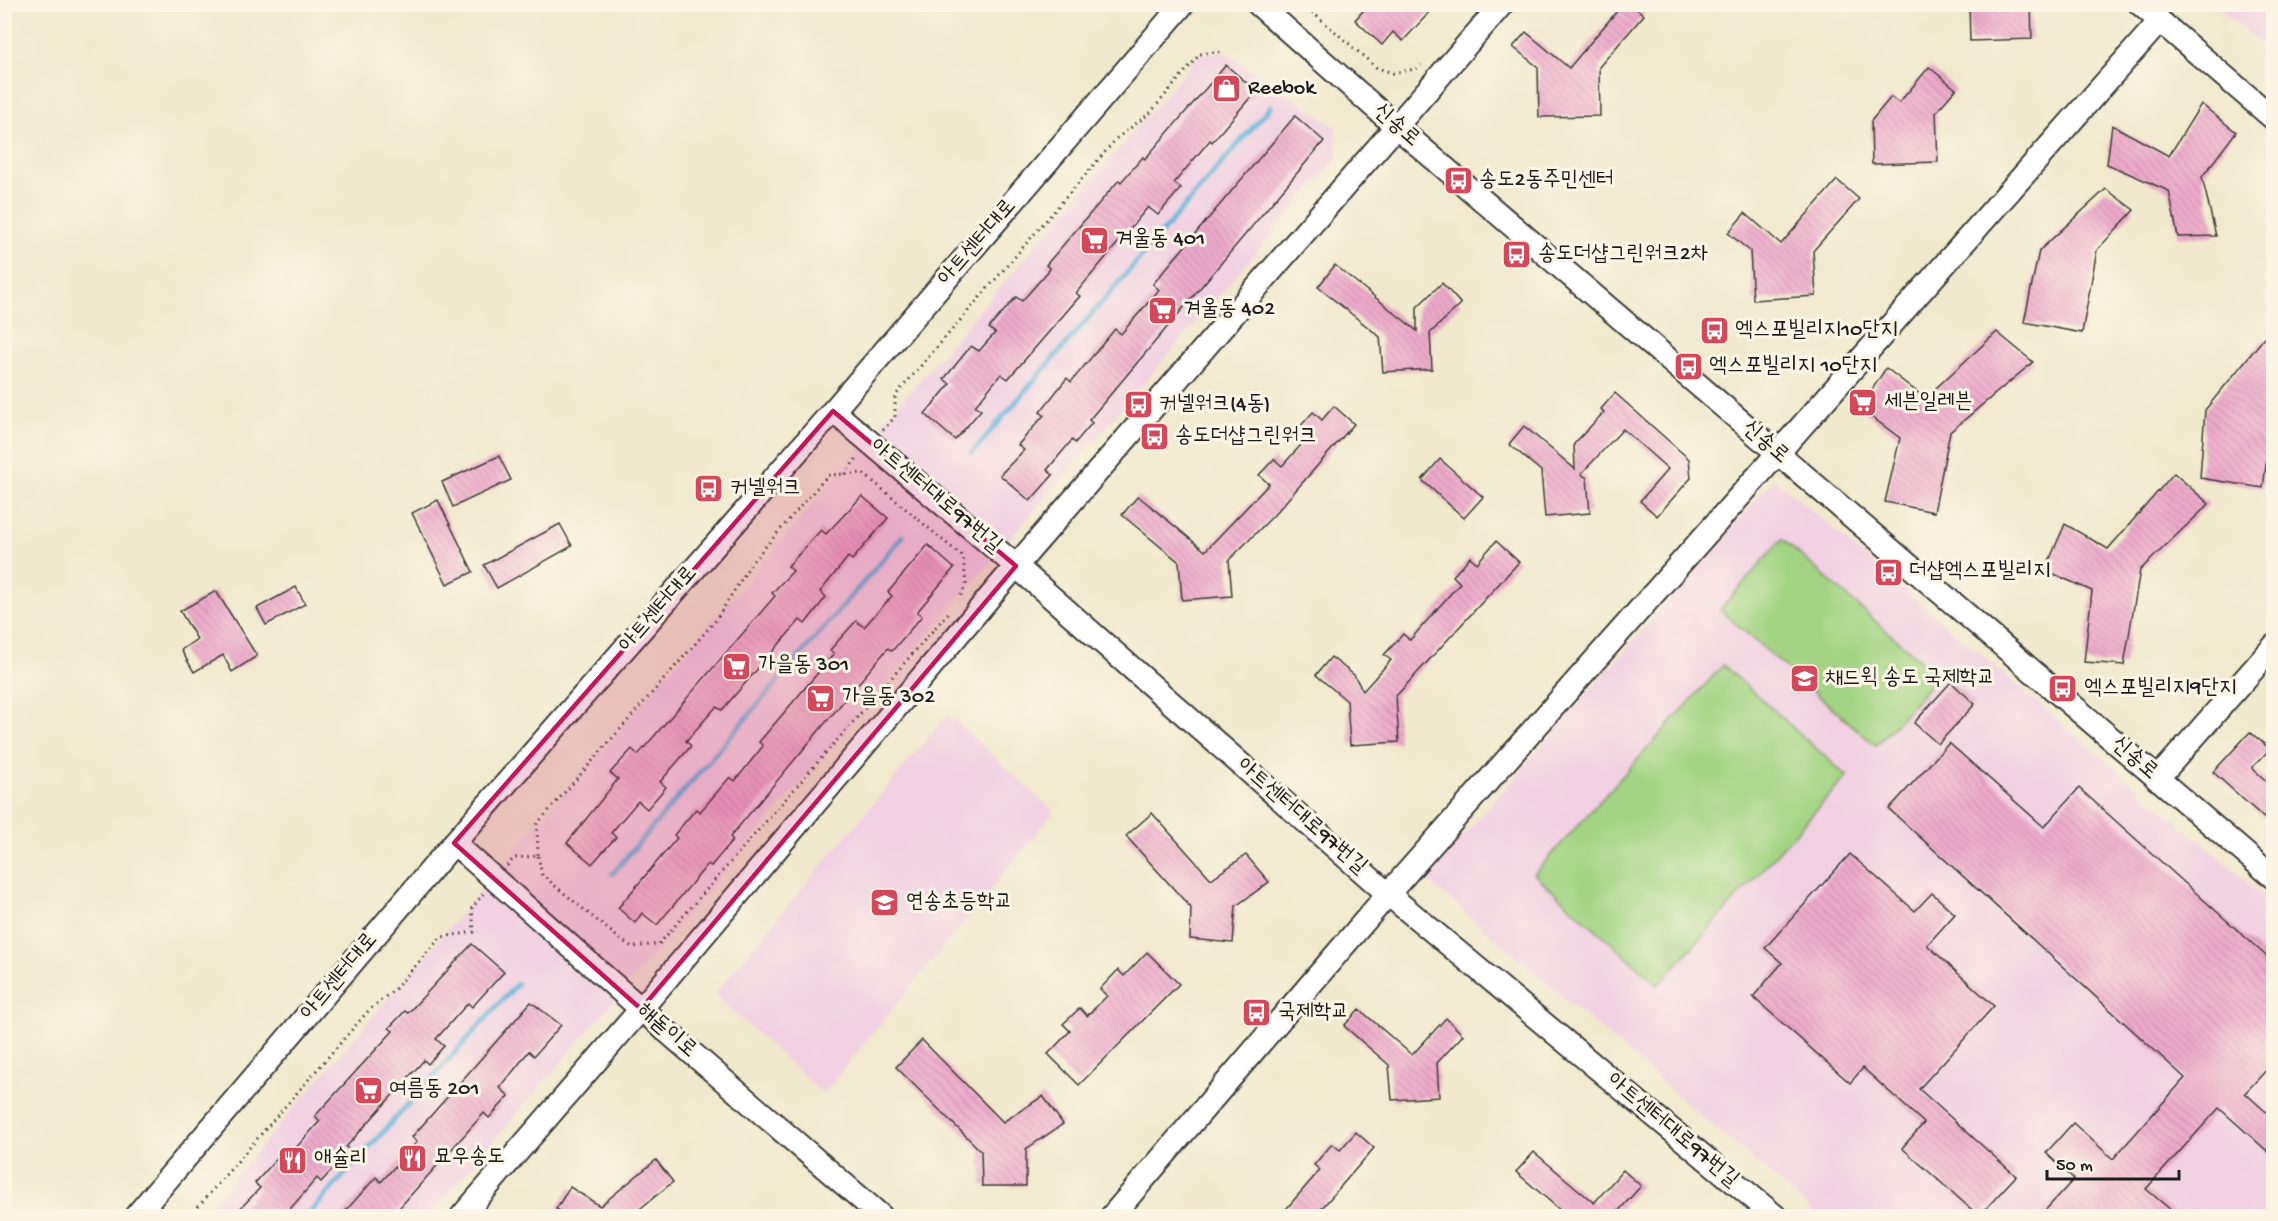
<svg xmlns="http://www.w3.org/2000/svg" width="2278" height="1221" font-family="'Gochi Hand','Poor Story',sans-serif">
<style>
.built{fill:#f1d0e2}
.garden{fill:#a3d483;stroke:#607850;stroke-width:1.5}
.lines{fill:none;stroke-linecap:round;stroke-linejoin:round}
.stream{stroke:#5cb1d9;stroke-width:5}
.building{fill:url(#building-back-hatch)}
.minor-casing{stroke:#3c3b37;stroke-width:26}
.path{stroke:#3c3b37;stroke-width:3;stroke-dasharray:1.5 4.5;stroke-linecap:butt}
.minor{stroke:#fff;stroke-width:22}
.marked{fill:#c2185b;fill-opacity:0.2;stroke:#c2185b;stroke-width:4.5;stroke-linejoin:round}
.labels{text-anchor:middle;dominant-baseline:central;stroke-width:6;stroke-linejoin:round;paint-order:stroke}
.poi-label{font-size:22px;fill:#1c1c1c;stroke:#fcf5e5;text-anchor:start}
.street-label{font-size:22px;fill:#1c1c1c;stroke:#fcf5e5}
</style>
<defs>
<pattern id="building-back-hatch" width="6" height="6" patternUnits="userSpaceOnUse" patternTransform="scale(1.5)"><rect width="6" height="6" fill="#edaaca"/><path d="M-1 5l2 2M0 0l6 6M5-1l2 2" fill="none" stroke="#cb92ad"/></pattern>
</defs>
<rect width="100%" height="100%" fill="#fcf5e5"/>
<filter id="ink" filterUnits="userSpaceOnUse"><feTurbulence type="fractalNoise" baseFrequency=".0167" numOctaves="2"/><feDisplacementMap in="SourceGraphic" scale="12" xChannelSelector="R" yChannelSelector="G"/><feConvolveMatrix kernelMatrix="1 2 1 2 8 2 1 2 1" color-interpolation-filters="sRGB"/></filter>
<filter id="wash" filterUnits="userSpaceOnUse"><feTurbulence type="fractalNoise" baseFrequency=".008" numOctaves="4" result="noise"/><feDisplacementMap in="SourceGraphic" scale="24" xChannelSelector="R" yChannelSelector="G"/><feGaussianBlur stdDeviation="1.35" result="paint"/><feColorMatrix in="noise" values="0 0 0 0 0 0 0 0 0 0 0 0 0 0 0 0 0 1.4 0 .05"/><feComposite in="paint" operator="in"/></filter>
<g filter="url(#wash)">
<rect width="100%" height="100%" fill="#f0e9cd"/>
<g class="built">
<path d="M2215 5H2273V54Z"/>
<path d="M1223 51 1336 127 1338 157 429 1216H201L1200 54Z"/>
<path d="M1774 479 2273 903V1216H1818L1426 879Z"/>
<path d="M948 714 1054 812 823 1094 714 994Z"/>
</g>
<g class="garden">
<path d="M1782 539 1938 676 1876 746 1720 610Z"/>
<path d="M1723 665 1847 776 1658 985 1534 874Z"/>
</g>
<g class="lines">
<g class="stream">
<path d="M972 453 1271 106"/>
<path d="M612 874 903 536"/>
<path d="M307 1216 517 984"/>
</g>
</g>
<g id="blocks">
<g class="building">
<path d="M1369 4H1437L1403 41 1393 32 1382 45 1355 20Z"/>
<path d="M1623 4H1631L1644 15 1599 67 1600 116 1539 117 1538 67 1513 47 1526 32 1569 68Z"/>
<path d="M1969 4H2031L2032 39 1970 41Z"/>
<path d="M1226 65 1256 91 1212 142 1210 140 1174 183 1181 188 1158 215 1148 207 1076 293 1080 296 1008 379 1001 374 975 406 981 410 955 440 925 414 950 384 944 379 971 346 979 351 995 333 989 328 1016 297 1022 301 1050 269 1046 265 1119 180 1121 182 1143 157 1145 159Z"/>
<path d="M1929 67 1956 89 1936 112 1938 162 1872 164 1871 121 1891 97 1899 103Z"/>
<path d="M2201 104 2236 132 2202 177 2216 236 2178 237 2169 191 2107 164 2112 125 2169 156Z"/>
<path d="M1295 116 1324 141 1089 420 1092 423 1075 443 1072 440 1047 470 1053 475 1030 501 1000 475 1024 450 1018 445 1044 415 1040 412 1067 378 1071 382 1115 329 1121 334 1159 290 1153 284Z"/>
<path d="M1837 180 1859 199 1813 251 1816 296 1753 300 1750 251 1728 233 1745 213 1781 244Z"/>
<path d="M2106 189 2134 210 2097 250 2082 333 2024 322 2039 251Z"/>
<path d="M1335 265 1417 331V307L1442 283 1461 304 1430 333 1432 369 1383 372 1380 337 1318 287Z"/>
<path d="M1997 332 2033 362 1950 432 1934 512 1885 502 1900 438 1860 408 1886 368 1925 398Z"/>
<path d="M2264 338 2274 345V403L2263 488 2200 478 2205 410Z"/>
<path d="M1615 393 1689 459 1691 478 1657 516 1640 501 1668 469 1623 429 1581 474 1587 478 1590 513 1545 517 1541 471 1509 444 1524 426 1575 469 1574 444 1604 412 1601 409Z"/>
<path d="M1334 406 1354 424 1274 515 1229 560 1232 596 1182 600 1179 562 1122 515 1138 496 1205 551 1269 484 1259 475 1274 459 1282 466 1308 437 1298 429 1313 412 1322 420Z"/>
<path d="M499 456 511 480 453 507 442 482Z"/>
<path d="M1440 459 1483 497 1464 518 1422 480Z"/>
<path d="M2174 473 2209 504 2140 570 2124 665 2084 662 2092 591 2045 570 2065 524 2108 549Z"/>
<path d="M862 496 888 518 852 560 848 557 820 592 826 597 805 624 800 620 722 710 716 707 686 741 691 746 660 782 666 787 647 809 638 801 611 833 616 837 592 864 567 843 618 779 610 773 632 749 638 755 775 596 772 593 793 571 788 566 821 530 826 534Z"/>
<path d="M438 500 473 572 447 584 412 513Z"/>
<path d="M560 524 572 546 497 588 484 565Z"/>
<path d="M1496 541 1519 562 1396 696 1399 742 1350 745 1347 701 1316 675 1331 657 1354 675 1363 691 1391 660 1384 655 1403 634 1410 640 1460 583 1453 576 1470 557 1477 563Z"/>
<path d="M928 545 954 568 917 612 922 616 892 651 888 648 730 837 733 840 711 866 708 864 657 925 642 913 635 923 618 908 677 838 674 835 696 809 700 812 730 777 735 781 763 746 759 742 834 654 830 650 856 621 864 627 892 596 888 592Z"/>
<path d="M296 587 305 604 266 625 257 608Z"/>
<path d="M216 591 257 656 232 672 223 655 194 672 181 650 197 639 180 611Z"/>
<path d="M1951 682 1975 704 1938 744 1914 723Z"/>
<path d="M2250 732 2270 749 2252 768 2274 788V827L2213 772Z"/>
<path d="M1949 743 2044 827 2079 788 2274 963V1062L2245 1093 2274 1119V1157L2219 1108 2146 1189 2178 1216H2040L2074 1179 2046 1153 2073 1123 2113 1159 2185 1078 1889 809Z"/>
<path d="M1152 813 1211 879 1246 855 1269 882 1236 906 1233 943 1190 939 1191 908 1126 836Z"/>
<path d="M1850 854 1915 911 1932 893 1955 914 1927 945 1994 1006 1919 1089 2016 1176 1979 1216 1902 1148 1924 1123 1863 1068 1850 1083 1753 997 1782 963 1765 948Z"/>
<path d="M472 944 504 972 472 1007 468 1003 436 1039 444 1046 428 1064 424 1060 346 1147 350 1151 321 1182 317 1178 284 1216H233L260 1188 255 1183 288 1146 293 1151 320 1121 315 1116 393 1031 389 1028 405 1011 408 1013Z"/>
<path d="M1147 952 1179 984 1079 1085 1048 1054 1070 1031 1063 1024 1080 1008 1087 1016 1107 996 1100 989 1118 970 1124 976Z"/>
<path d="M531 1002 561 1025 534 1056 529 1051 500 1088 509 1096 489 1118 484 1113 392 1216H341L376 1177 381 1182 417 1142 412 1137Z"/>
<path d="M1359 1009 1412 1055 1446 1018 1463 1035 1437 1063 1439 1097 1392 1100 1389 1065 1344 1026Z"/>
<path d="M922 1040 1003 1122 1043 1096 1063 1124 1026 1149V1186H982L981 1151 896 1067Z"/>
<path d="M1356 1132 1374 1148 1315 1216H1280L1320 1170 1314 1165 1332 1144 1340 1150Z"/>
<path d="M1534 1152 1594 1203 1623 1170 1641 1186 1614 1216H1567L1516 1172Z"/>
<path d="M656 1160 673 1182 631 1216H568L556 1209 570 1187 600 1206Z"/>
</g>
</g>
</g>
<g filter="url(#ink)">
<use href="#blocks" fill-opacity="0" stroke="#3c3b37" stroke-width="1.5"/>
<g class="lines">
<defs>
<g id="minor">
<path d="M1258 4 1397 127 2274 878"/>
<path d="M2140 4 2274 119"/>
<path d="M833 411 1016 566 1388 894 1775 1216"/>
<path d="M2157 779 2274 646"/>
<path d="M454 843 641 1009 881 1216"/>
<path d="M136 1216 454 843 833 411 1183 4"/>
<path d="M462 1216 641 1009 1016 566 1502 4"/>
<path d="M1112 1216 1388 894 2159 22"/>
</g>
</defs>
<use href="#minor" class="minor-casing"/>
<g class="path">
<path d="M1303 4 1377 68 1393 73 1416 69 1421 65"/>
<path d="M883 430 895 417V396L1117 138 1150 113 1200 54 1223 51"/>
<path d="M844 474 858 457"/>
<path d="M538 856 542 875 621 940 632 947 659 944 949 612"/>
<path d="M507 866 514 858 538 856 537 824 716 620 752 562 828 475 863 473 963 557 966 584 959 600"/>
<path d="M190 1216 369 1010 394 990 441 937 474 932 472 908 483 894"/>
</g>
<use href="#minor" class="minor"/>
</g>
</g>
<path class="marked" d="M833 411 1016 566 641 1009 454 843Z"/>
<defs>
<symbol id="shop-square" viewBox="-11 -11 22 22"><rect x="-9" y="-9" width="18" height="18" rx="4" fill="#d1495b" stroke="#fcf5e5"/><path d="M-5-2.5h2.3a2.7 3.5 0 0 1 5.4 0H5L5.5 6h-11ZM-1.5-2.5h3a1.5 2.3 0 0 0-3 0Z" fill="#fff"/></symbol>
<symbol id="bus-square" viewBox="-11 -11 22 22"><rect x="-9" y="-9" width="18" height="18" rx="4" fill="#d1495b" stroke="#fcf5e5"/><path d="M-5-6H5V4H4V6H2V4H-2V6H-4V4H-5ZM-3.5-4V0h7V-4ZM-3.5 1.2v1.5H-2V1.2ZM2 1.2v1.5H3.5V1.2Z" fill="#fff"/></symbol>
<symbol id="supermarket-square" viewBox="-11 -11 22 22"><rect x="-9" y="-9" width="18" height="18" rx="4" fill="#d1495b" stroke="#fcf5e5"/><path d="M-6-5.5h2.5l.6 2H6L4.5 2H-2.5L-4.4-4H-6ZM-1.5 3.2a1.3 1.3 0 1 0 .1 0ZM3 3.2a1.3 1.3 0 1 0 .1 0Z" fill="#fff"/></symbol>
<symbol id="school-square" viewBox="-11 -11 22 22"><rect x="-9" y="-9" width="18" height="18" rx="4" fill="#d1495b" stroke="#fcf5e5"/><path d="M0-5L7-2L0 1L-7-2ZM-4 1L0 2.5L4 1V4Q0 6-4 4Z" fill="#fff"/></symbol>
<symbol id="restaurant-square" viewBox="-11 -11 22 22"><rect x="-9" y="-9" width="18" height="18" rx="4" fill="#d1495b" stroke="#fcf5e5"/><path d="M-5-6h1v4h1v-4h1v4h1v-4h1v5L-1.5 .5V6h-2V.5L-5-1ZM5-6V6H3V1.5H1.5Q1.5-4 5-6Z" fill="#fff"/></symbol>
</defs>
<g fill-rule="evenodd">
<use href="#shop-square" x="1210" y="72" width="33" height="33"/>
<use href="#bus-square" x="1442" y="164" width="33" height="33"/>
<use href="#supermarket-square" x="1078" y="224" width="33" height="33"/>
<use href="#bus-square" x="1500" y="238" width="33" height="33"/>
<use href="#supermarket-square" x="1146" y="294" width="33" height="33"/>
<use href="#bus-square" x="1698" y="314" width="33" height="33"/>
<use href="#bus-square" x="1672" y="350" width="33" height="33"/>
<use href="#supermarket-square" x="1846" y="386" width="33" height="33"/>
<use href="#bus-square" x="1122" y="388" width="33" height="33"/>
<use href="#bus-square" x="1138" y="420" width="33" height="33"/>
<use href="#bus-square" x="692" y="472" width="33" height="33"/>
<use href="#bus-square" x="1872" y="556" width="33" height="33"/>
<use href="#supermarket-square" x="720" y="650" width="33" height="33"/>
<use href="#school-square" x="1788" y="662" width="33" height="33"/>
<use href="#bus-square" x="2046" y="672" width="33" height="33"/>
<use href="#supermarket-square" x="804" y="682" width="33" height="33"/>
<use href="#school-square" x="868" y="886" width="33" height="33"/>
<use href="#bus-square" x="1240" y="996" width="33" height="33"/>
<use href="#supermarket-square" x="352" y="1074" width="33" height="33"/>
<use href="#restaurant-square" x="396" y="1142" width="33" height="33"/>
<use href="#restaurant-square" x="276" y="1144" width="33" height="33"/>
</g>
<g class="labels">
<g class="poi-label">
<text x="1248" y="89">Reebok</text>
<text x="1479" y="181">송도2동주민센터</text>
<text x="1115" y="240">겨울동 401</text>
<text x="1538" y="255">송도더샵그린워크2차</text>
<text x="1183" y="310">겨울동 402</text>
<text x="1735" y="331">엑스포빌리지10단지</text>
<text x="1709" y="367">엑스포빌리지 10단지</text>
<text x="1884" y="403">세븐일레븐</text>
<text x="1159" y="405">커넬워크(4동)</text>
<text x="1175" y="437">송도더샵그린워크</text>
<text x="730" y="489">커넬워크</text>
<text x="1909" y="572">더샵엑스포빌리지</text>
<text x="758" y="666">가을동 301</text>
<text x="1825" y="679">채드윅 송도 국제학교</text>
<text x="2084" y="689">엑스포빌리지9단지</text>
<text x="842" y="698">가을동 302</text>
<text x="906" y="903">연송초등학교</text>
<text x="1278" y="1013">국제학교</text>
<text x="389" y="1090">여름동 201</text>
<text x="434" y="1158">묘우송도</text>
<text x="314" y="1160">애슐리</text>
</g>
<g class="street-label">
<text transform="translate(1396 126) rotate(41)">신송로</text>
<text transform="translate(978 243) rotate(-49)">아트센터대로</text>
<text transform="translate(1765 443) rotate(41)">신송로</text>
<text transform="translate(935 497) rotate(40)">아트센터대로97번길</text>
<text transform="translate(659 610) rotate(-49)">아트센터대로</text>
<text transform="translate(2134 759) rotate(41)">신송로</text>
<text transform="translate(1301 817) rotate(41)">아트센터대로97번길</text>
<text transform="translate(340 977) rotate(-50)">아트센터대로</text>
<text transform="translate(666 1031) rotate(41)">해돋이로</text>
<text transform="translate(1672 1131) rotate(40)">아트센터대로97번길</text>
</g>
</g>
<rect width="2278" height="1221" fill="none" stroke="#fcf5e5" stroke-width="24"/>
<path d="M2047 1170v9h132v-9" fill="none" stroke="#1c1c1c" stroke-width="3"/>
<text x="2056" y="1170" font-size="18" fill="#1c1c1c" stroke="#fcf5e5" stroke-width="4.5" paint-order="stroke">50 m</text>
</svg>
